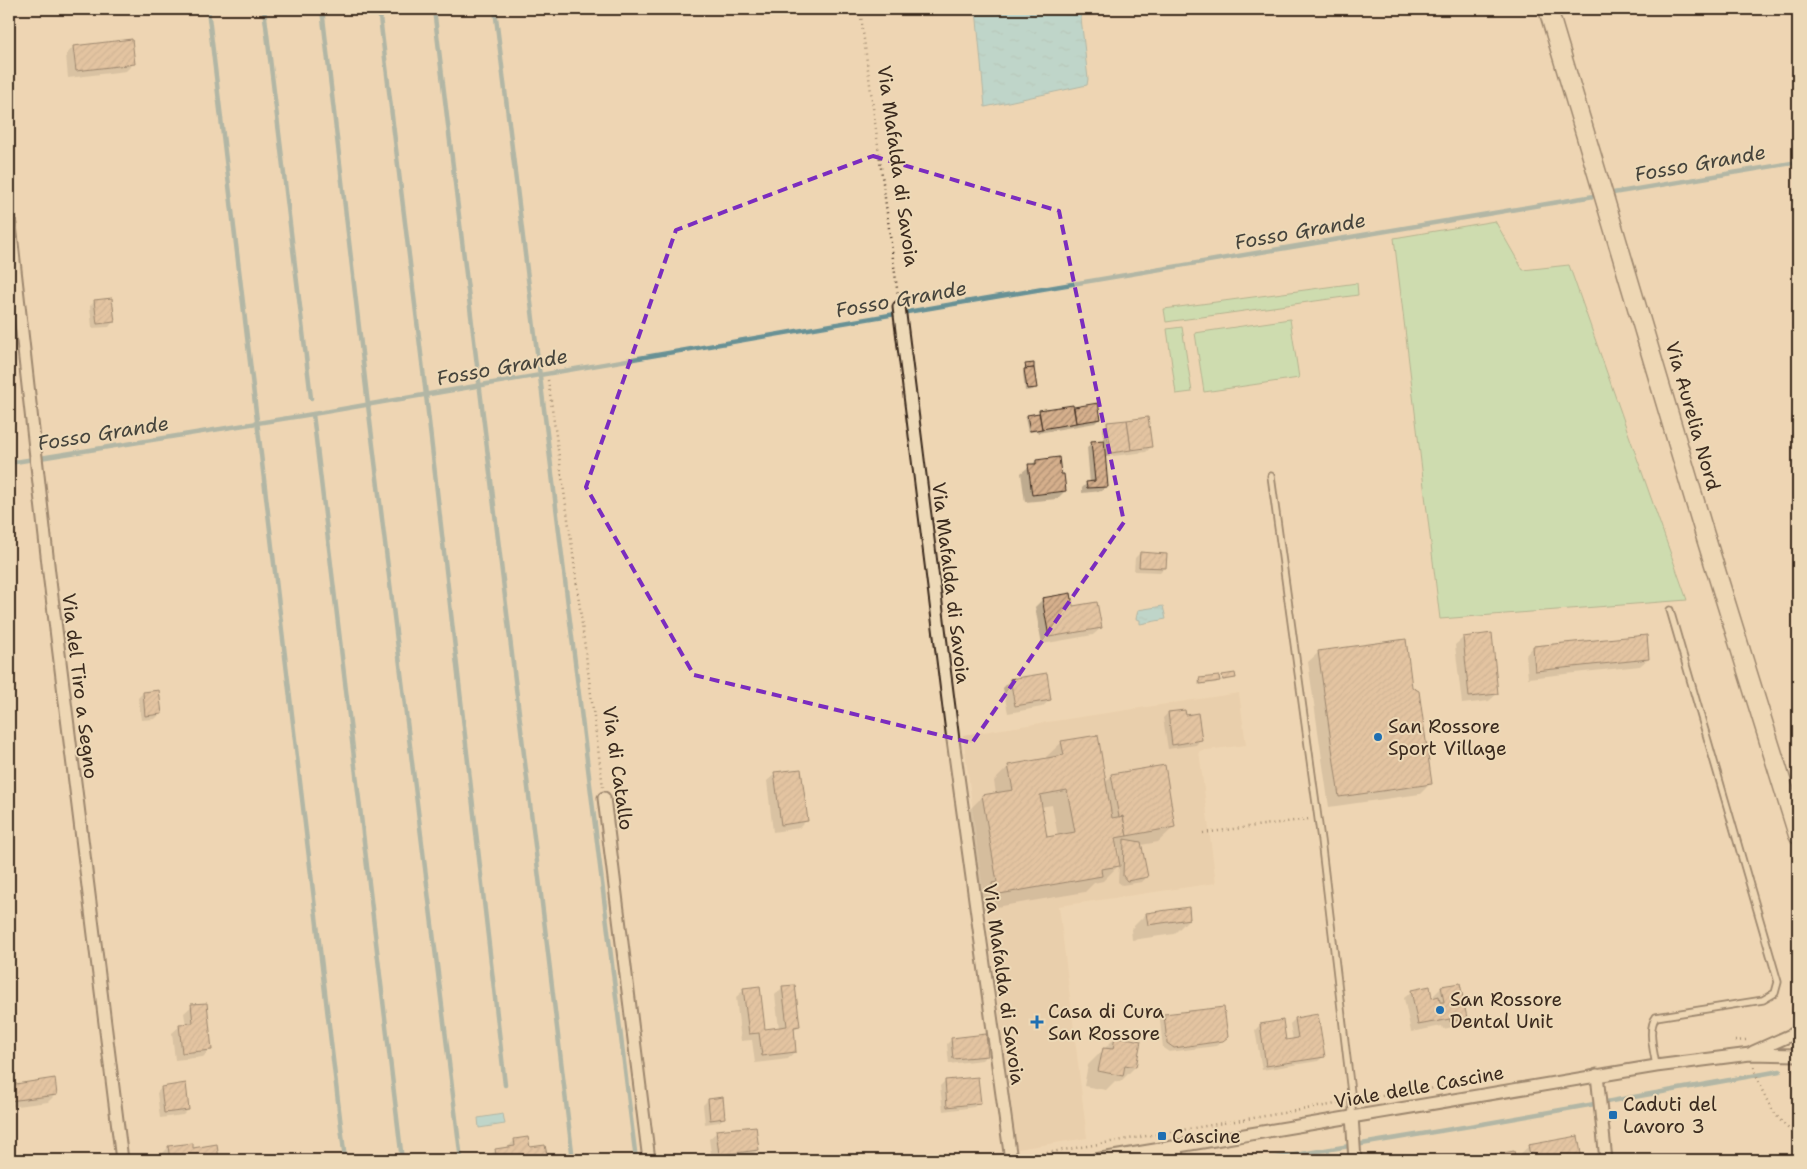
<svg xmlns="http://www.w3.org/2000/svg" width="1807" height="1169" font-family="'Shantell Sans',sans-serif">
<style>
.built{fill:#e3c7a4}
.green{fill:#a6e5ac;stroke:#708865}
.water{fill:url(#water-ripples);stroke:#689195}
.shadow{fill:#0003;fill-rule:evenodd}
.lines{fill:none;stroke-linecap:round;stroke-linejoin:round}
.stream{stroke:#689195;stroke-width:4.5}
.building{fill:url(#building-hatch);stroke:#3b2a1e;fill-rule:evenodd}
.lane-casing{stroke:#3b2a1e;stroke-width:9}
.street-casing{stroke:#3b2a1e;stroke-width:15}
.primary-casing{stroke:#3b2a1e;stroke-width:21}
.path{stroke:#3b2a1e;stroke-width:2.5;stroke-dasharray:1 4;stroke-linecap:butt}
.lane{stroke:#edd9b7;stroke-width:5.5}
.street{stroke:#edd9b7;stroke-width:11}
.primary{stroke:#edd9b7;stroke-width:18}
.marked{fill:none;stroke:#7b2cbf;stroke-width:4;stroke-dasharray:10 6;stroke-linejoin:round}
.poi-dot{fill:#1f6fb2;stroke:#edd9b7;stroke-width:2}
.labels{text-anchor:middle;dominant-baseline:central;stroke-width:4;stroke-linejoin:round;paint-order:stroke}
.street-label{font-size:19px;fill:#3b2a1e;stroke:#edd9b7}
.poi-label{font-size:19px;fill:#3b2a1e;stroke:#edd9b7;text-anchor:start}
.water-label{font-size:20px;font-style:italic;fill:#46443c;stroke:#edd9b7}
</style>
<defs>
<pattern id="water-ripples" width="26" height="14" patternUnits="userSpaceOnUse" patternTransform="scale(1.25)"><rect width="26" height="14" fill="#86d5e4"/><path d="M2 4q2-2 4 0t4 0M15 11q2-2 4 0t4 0" fill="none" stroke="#75b7c3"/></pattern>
<pattern id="building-hatch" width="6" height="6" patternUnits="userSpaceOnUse" patternTransform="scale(1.25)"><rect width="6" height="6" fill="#d5af8c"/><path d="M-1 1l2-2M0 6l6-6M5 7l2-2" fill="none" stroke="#ae8f72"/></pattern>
</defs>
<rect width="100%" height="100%" fill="#eed6b3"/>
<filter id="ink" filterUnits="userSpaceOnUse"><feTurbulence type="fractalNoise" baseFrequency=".02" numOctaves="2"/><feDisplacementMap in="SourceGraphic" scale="10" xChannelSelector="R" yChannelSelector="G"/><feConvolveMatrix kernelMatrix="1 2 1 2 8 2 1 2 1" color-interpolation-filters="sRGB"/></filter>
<g filter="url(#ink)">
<path class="built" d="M1239 693 1246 745 1199 751 1216 883 1059 906 1087 1138 1017 1149 963 735Z"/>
<g class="green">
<path d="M1495 221 1523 270 1569 265 1687 600 1440 619 1394 238Z"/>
<path d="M1357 283 1358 295 1166 322 1164 309Z"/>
<path d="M1290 319 1299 378 1204 392 1195 333Z"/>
<path d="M1182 327 1192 392 1176 394 1167 329Z"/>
</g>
<g class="water">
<path d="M976 9H1080L1088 79 1087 85 985 107Z"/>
<path d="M1163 606 1166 619 1140 624V620L1136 619 1138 610Z"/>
<path d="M503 1114 505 1124 479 1128 478 1118Z"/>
</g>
<g class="shadow">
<path d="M73 47 134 63 126 71 68 78 66 55Z"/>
<path d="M95 301 113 322 109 327 92 328 90 306Z"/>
<path d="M1026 365 1035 387 1033 390 1025 391 1023 372Z"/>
<path d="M1097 405 1100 418 1095 423 1038 433 1037 431 1028 432 1025 418 1027 416 1036 415 1040 412Z"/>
<path d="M1108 423 1151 447 1146 452 1105 457 1107 486 1102 491 1082 493V488L1087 483H1090L1087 447 1092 443 1104 441 1103 428Z"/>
<path d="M1036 461 1060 476 1065 491 1057 499 1025 502 1021 473Z"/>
<path d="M1140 553 1165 567 1160 572 1134 571 1135 558Z"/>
<path d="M1043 599 1101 628 1093 635 1042 644 1035 607Z"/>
<path d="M1463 638 1497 694 1489 701 1462 704 1455 645Z"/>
<path d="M1533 647 1648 659 1640 666 1528 678 1526 655Z"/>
<path d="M1319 652 1411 688 1431 783 1420 794 1329 807 1308 662Z"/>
<path d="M1223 677H1234L1232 679 1221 681Z"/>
<path d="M1200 679 1218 681 1216 683 1198 685V681Z"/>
<path d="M1011 680 1050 700 1042 707 1008 713 1003 688Z"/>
<path d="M143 693 160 714 155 719 141 720 138 698Z"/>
<path d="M1168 713 1185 716 1200 740 1196 745 1168 749 1163 718Z"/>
<path d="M1062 742 1105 783 1112 775 1174 827 1158 842 1141 845 1147 877 1142 882 1122 885 1118 882 1119 865 1103 881 1094 883 1085 892 979 910 977 899 982 895 967 812 983 796 996 794 994 781 1009 766 1046 759V757ZM1052 805 1058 836 1046 838 1040 807ZM1119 849V860L1118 861 1116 850Z"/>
<path d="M775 774 806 821 799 828 773 832 767 781Z"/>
<path d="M1146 914 1189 919 1174 934 1132 940 1131 929Z"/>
<path d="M783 987 799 1026 793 1031 795 1051 788 1059 755 1063 752 1040 741 1041 736 997 744 990 764 1030 779 1028 775 995Z"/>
<path d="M1441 988 1466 1018 1458 1026 1443 1029 1442 1026 1411 1032 1404 998 1412 991 1431 999H1434V995Z"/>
<path d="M192 1006 211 1049 203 1057 175 1060 172 1033 180 1026 186 1025 184 1013Z"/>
<path d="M1164 1015 1226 1037 1216 1046 1169 1052 1163 1048 1160 1020Z"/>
<path d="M1317 1016 1323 1057 1318 1061 1262 1070 1255 1030 1260 1025 1285 1042 1293 1040 1290 1024 1295 1019Z"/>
<path d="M1115 1038 1140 1042 1135 1067 1120 1082 1115 1081 1106 1090 1084 1086 1088 1065Z"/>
<path d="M952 1039 987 1055 982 1060 949 1064 947 1044Z"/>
<path d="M53 1080 56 1094 48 1102 9 1107V1086Z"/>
<path d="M945 1081 979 1102 974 1107 943 1111 940 1086Z"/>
<path d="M161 1088 188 1110 183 1115 160 1118 157 1093Z"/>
<path d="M708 1100 724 1118 719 1122 705 1124 703 1105Z"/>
<path d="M717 1132 758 1150 750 1157 712 1160 709 1139Z"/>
<path d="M515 1140 529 1149 544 1146 547 1160H489L488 1158 496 1150 507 1148Z"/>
<path d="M216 1146 218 1160H162L161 1155 169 1147 192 1149Z"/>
<path d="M1529 1146 1580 1160H1514Z"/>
</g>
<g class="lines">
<g class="stream">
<path d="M208 9 345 1160"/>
<path d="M264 9 311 398"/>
<path d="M322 9 368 405 461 1160"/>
<path d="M379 9 426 395 505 1085"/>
<path d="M434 9 573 1160"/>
<path d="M495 9 636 1160"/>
<path d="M150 12 165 9"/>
<path d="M1607 194 1798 162"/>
<path d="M313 414 402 1160"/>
<path d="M9 463 313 414 971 301 1600 195"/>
<path d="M1265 1160 1488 1123 1780 1071"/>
</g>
</g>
<g class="building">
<path d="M132 39 135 64 76 71 73 46Z"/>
<path d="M112 298 115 322 97 324 94 300Z"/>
<path d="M1034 363V368L1026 369 1025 364Z"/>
<path d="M1034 368 1037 388 1027 389 1024 369Z"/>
<path d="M1098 403 1101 419 1076 423 1074 407Z"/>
<path d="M1073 405 1076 423 1042 429 1039 410Z"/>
<path d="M1039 413 1042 429 1030 431 1027 415Z"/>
<path d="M1148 417 1152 447 1131 450 1127 420Z"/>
<path d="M1127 420 1131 450 1111 453 1107 422Z"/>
<path d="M1104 440 1108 487 1087 488 1086 482 1095 481 1091 441Z"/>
<path d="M1059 457 1061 474H1064L1066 491 1032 495 1028 464H1036V460Z"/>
<path d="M1140 552 1167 554 1166 568 1139 567Z"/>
<path d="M1071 593 1073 606 1097 602 1102 628 1049 637 1042 598Z"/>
<path d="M1492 633 1498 694 1469 697 1463 637Z"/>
<path d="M1647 635 1649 659 1535 671 1533 646Z"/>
<path d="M1406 639 1412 687 1419 691 1432 784 1339 797 1318 651Z"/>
<path d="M1047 673 1051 700 1015 706 1010 679Z"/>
<path d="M1235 673 1236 678 1223 680 1222 675Z"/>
<path d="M1219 676 1220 681 1200 684 1199 678Z"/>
<path d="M159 690 162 714 145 716 143 692Z"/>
<path d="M1185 710 1186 715 1198 713 1202 740 1172 745 1168 712Z"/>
<path d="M1098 735 1112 818 1123 816 1127 836 1115 838 1120 866 1101 869 1102 876 994 895 992 883 997 882 982 795 1013 790 1008 765 1064 755 1061 741ZM1067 790 1075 832 1047 837 1040 795Z"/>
<path d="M1165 765 1175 827 1127 836 1123 816 1119 817 1111 774Z"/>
<path d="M801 769 808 821 781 825 774 772Z"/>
<path d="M1124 839 1141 842 1148 877 1127 881 1123 876Z"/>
<path d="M1189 907 1190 919 1148 925 1146 913Z"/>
<path d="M1460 983 1467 1018 1450 1022V1019L1418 1025 1411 990 1430 986 1432 998 1439 996 1440 1002H1444L1441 986Z"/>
<path d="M795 985 800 1026 794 1027 796 1052 762 1056 759 1033 749 1034 743 988 760 986 765 1029 787 1026 782 986Z"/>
<path d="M207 1003 212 1050 182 1053 179 1024 193 1023 191 1004Z"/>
<path d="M1224 1007 1228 1037 1223 1041 1174 1048 1167 1043 1164 1014Z"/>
<path d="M1318 1014 1325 1057 1266 1066 1260 1024 1283 1020 1286 1040 1298 1038 1295 1018Z"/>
<path d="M986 1034 988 1056 953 1059 951 1038Z"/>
<path d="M1115 1036 1141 1041 1136 1067 1125 1065 1123 1076 1098 1071 1103 1048 1113 1049Z"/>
<path d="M978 1077 981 1103 947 1107 945 1080Z"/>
<path d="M55 1078 57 1095 9 1101V1085Z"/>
<path d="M186 1083 189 1110 164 1113 161 1087Z"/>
<path d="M723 1097 725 1118 710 1120 708 1099Z"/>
<path d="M756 1126 759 1150 719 1155 716 1130Z"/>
<path d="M1578 1136 1582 1160H1531L1528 1145Z"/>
<path d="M528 1137 530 1147 545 1145 548 1160H497L495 1149 515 1146 514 1139Z"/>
<path d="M193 1143V1148L217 1144 219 1160H170L168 1146Z"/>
<path d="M1514 1151 1516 1160H1465Z"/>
</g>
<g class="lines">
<defs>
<g id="lane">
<path d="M1271 476 1321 840 1352 1101V1116"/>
<path d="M1656 1066C1654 1051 1647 1029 1656 1017L1763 1000 1775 993 1778 982 1670 610"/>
</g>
<g id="street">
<path d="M9 216 49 573 122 1160"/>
<path d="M899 307 953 740 1011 1160"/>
<path d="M604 798 649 1160"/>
<path d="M1753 1052 1798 1032"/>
<path d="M1597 1075 1606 1160"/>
<path d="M1352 1116 1355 1160"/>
<path d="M1176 1146 1177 1160"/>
<path d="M1095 1160 1656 1066 1750 1054 1798 1055"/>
</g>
<path id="primary" d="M1548 9 1704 532 1798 835"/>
</defs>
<use href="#lane" class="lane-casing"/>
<use href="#street" class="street-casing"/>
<use href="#primary" class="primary-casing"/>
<g class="path">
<path d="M860 9 898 296"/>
<path d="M548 380 572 547 603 787"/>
<path d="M1203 833 1309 819"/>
<path d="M1735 1041 1746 1040"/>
<path d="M1754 1067C1761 1093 1775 1121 1798 1136"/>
<path d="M1362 1099 1468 1083"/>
<path d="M1022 1157 1342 1103"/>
</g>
<use href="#lane" class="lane"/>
<use href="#street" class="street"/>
<use href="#primary" class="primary"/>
</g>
</g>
<path d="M0 0H1807V1169H0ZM873 156 1059 211 1124 522 972 743 694 675 586 487 676 230Z" fill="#eed6b3" fill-opacity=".55" fill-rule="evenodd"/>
<path class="marked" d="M873 156 1059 211 1124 522 972 743 694 675 586 487 676 230Z"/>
<g class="poi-dot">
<circle cx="1378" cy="737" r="5"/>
<circle cx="1440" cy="1010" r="5"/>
<path d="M1034.5 1014.5h5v5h5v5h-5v5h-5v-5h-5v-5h5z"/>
<rect x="1608" y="1110" width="10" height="10" rx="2.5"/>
<rect x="1157" y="1131" width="10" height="10" rx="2.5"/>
</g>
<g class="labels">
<g class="street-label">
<text transform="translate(898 166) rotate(82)">Via Mafalda di Savoia</text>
<text transform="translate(1693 416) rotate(74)">Via Aurelia Nord</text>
<text transform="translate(951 583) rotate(83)">Via Mafalda di Savoia</text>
<text transform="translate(80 686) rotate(83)">Via del Tiro a Segno</text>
<text transform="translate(618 768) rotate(82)">Via di Catallo</text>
<text transform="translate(1004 984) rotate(82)">Via Mafalda di Savoia</text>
<text transform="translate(1419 1087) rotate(-10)">Viale delle Cascine</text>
</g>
<g class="poi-label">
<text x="1388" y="726">San Rossore<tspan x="1388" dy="22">Sport Village</tspan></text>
<text x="1450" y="999">San Rossore<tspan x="1450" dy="22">Dental Unit</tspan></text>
<text x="1048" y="1011">Casa di Cura<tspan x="1048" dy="22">San Rossore</tspan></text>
<text x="1623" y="1104">Caduti del<tspan x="1623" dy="22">Lavoro 3</tspan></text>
<text x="1172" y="1136">Cascine</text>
</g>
<g class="water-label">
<text transform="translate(1700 163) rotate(-10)">Fosso Grande</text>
<text transform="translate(1300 231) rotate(-10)">Fosso Grande</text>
<text transform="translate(901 299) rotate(-10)">Fosso Grande</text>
<text transform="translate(502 367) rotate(-10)">Fosso Grande</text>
<text transform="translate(103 433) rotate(-9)">Fosso Grande</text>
</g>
</g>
<rect width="1807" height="1169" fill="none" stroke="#edd9b7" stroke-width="30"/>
<rect x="15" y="15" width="1777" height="1139" fill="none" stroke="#3b2a1e" stroke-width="2" filter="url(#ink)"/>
</svg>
